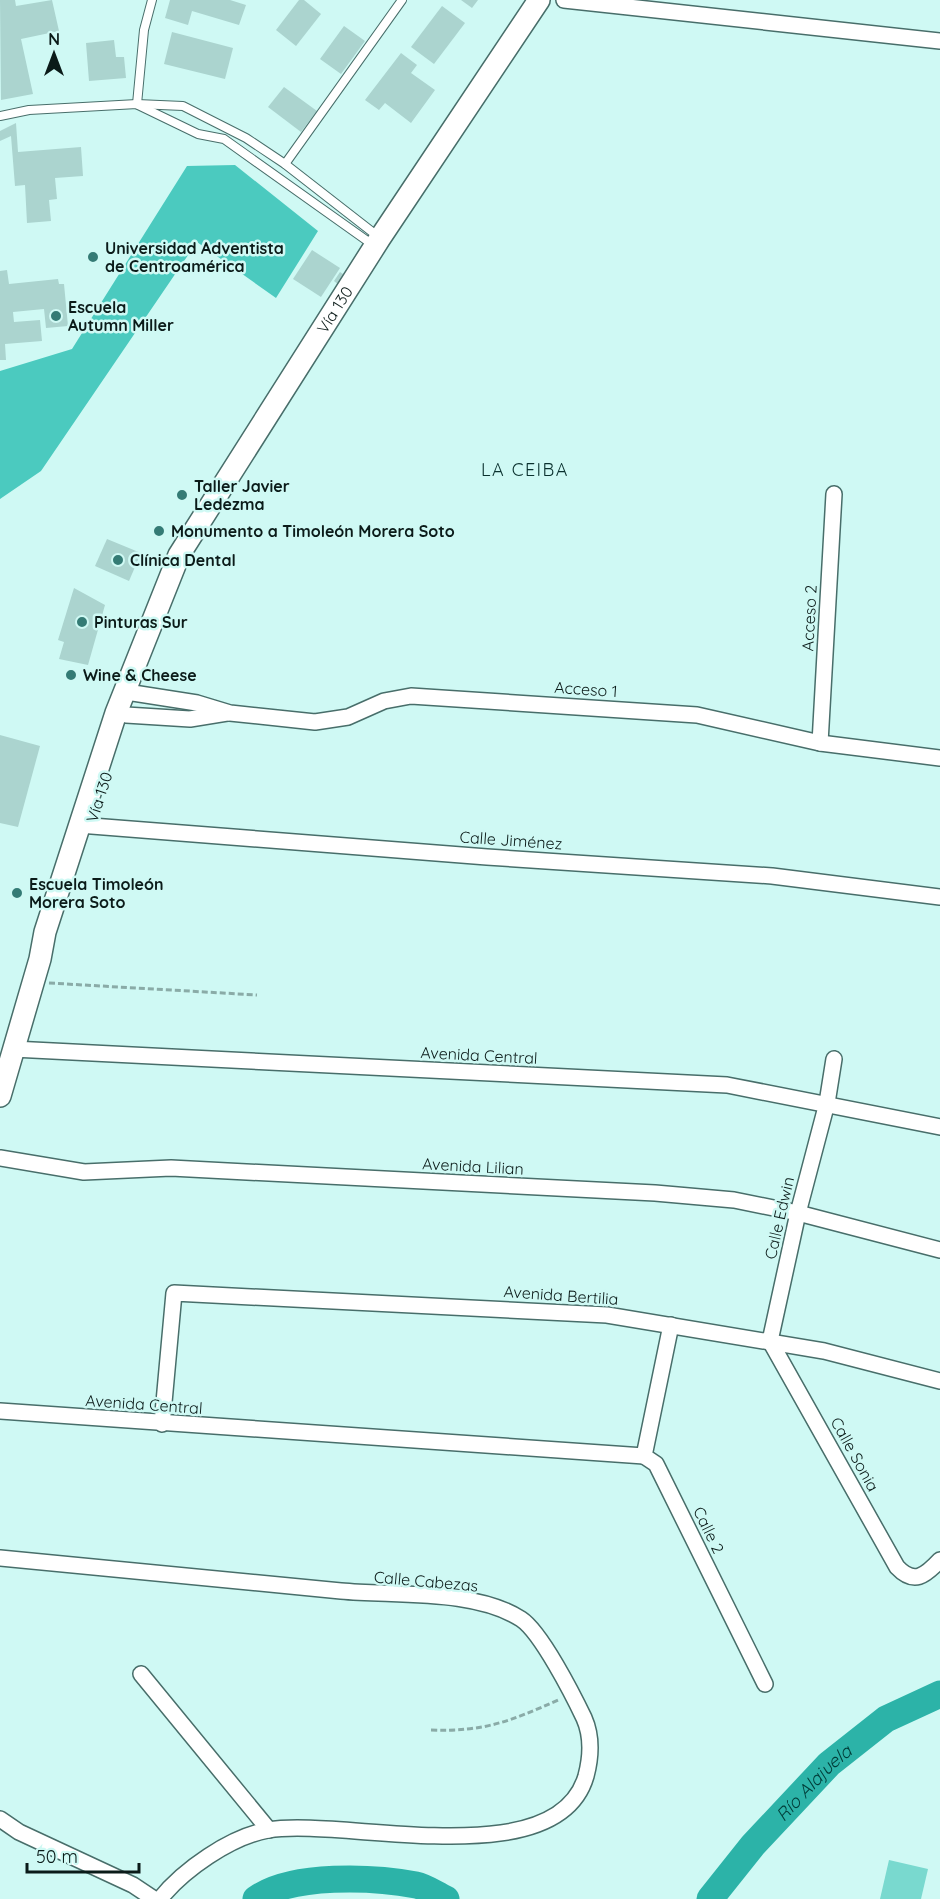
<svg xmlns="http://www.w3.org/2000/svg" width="940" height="1899" font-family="Quicksand,sans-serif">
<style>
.green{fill:#79d9cf}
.forest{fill:#4bcabf}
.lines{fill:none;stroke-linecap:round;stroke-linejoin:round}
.river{stroke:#2cb3a8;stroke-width:27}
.building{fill:#abd4cf}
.service-casing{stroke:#486e6a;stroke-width:10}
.minor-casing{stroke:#486e6a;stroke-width:18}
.secondary-casing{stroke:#486e6a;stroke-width:24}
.path{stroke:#8aaba7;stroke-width:3;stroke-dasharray:6 3;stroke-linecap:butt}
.service{stroke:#fff;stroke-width:8}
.minor{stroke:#fff;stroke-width:15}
.secondary{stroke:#fff;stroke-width:21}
.poi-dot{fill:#347b75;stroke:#cff9f4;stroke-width:2}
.labels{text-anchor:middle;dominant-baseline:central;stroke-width:5;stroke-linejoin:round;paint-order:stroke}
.poi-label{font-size:16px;font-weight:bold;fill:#0b1b19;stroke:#cff9f4;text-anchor:start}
.street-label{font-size:16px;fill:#0b1b19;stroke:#cff9f4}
.neighbourhood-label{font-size:18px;letter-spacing:1.5px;fill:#0a312e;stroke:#cff9f4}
.water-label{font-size:18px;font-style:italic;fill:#003d39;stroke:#cff9f4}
</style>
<rect width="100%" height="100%" fill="#cff9f4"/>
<path class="green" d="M889 1860 928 1869 921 1899H880Z"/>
<path class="forest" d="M235 165 318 231 276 298 197 242 41 471 0 499V371L72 349 187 166Z"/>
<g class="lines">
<g class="river">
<path d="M256 1899C292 1873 374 1877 416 1885 426 1887 437 1895 446 1899"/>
<path id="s1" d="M710 1899 753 1845 829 1764 886 1719 940 1694"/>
</g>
</g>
<g class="building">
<path d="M0 0H15L16 6 52 0 59 31 21 39 33 94 1 100Z"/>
<path d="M170 0H230L246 5 239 25 192 11 188 25 165 18Z"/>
<path d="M299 0H304L321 14 296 46 276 30Z"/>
<path d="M461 0H478L472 8Z"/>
<path d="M442 6 465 23 434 64 411 47Z"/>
<path d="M344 26 365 41 341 74 320 59Z"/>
<path d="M172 32 233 48 225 79 164 64Z"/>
<path d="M114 40 116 57H124L126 78 89 81 86 43Z"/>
<path d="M401 53 417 65 411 73 435 90 411 123 385 103 379 110 365 100Z"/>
<path d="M284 87 317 111 301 132 268 107Z"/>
<path d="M16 123 18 152 81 147 83 176 55 178 57 199 49 200 51 221 27 223 25 185 15 186 11 136 0 141V131Z"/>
<path d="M312 250 340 268 321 297 293 279Z"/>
<path d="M7 270 9 284 58 279 59 284H64L68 326 46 328 44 309 13 312 14 322 40 320 42 341 5 344 6 360H0V271Z"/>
<path d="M340 272 346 276 340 286 334 281Z"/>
<path d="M107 539 141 553 129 581 95 566Z"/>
<path d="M74 588 105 605 88 665 59 659 64 642 58 640Z"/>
<path d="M0 735 40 746 18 827 0 823Z"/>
</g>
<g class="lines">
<defs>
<g id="service">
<path d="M137 104 144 30 152 0"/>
<path d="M138 105 198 134 224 139 373 245"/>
<path d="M0 116 29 110 137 104 183 106 246 138 285 164 380 238"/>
<path d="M285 164 402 0"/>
</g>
<g id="minor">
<path d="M564 0 940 41"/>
<path d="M133 693 197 703 230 713 315 722 348 717 384 701 411 696 697 715 820 743 940 758"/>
<path d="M126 715 190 719 227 713"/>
<path d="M820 743 834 494"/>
<path d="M79 825 487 857 772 876 940 897"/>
<path d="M13 1049 727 1085 940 1127"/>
<path d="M834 1059 827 1103 798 1213 770 1341 897 1567C914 1585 925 1576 940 1560"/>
<path d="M0 1158 84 1172 171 1168 655 1193 734 1200 798 1213 940 1250"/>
<path d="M671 1325 644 1456 656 1464 765 1684"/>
<path d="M0 1411 644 1456"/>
<path d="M162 1424 174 1293 607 1315 824 1351 940 1381"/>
<path d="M0 1558C114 1569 228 1580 341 1591 395 1596 475 1589 521 1619 541 1632 573 1695 584 1718 592 1736 591 1757 586 1776 557 1877 344 1817 268 1830 230 1837 183 1870 160 1899"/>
<path d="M141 1674 269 1830"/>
<path d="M0 1819 19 1832 133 1885 154 1899"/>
</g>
<g id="secondary">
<path id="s2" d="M0 1096 40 959 45 932 116 713 179 555 380 238 539 0"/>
</g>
</defs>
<use href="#service" class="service-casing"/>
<use href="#minor" class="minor-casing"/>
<use href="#secondary" class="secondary-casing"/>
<g class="path">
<path d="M49 983 257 995"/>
<path d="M431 1730C484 1732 511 1721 558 1700"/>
</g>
<use href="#service" class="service"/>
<use href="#minor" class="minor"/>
<use href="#secondary" class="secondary"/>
</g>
<g class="poi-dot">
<circle cx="93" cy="257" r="6"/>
<circle cx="56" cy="316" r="6"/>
<circle cx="182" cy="495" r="6"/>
<circle cx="159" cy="531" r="6"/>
<circle cx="118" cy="560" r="6"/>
<circle cx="82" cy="622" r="6"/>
<circle cx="71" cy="675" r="6"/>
<circle cx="17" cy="893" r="6"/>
</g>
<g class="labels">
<g class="poi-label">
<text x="105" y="248">Universidad Adventista<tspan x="105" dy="18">de Centroamérica</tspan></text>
<text x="68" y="307">Escuela<tspan x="68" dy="18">Autumn Miller</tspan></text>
<text x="194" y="486">Taller Javier<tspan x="194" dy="18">Ledezma</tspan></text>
<text x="171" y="531">Monumento a Timoleón Morera Soto</text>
<text x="130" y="560">Clínica Dental</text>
<text x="94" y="622">Pinturas Sur</text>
<text x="83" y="675">Wine &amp; Cheese</text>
<text x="29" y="884">Escuela Timoleón<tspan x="29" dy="18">Morera Soto</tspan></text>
</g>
<g class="street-label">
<text stroke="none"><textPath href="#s2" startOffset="861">Vía 130</textPath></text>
<text transform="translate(809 618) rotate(-87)">Acceso 2</text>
<text transform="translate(586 689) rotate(4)">Acceso 1</text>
<text transform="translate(99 797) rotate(-72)">Vía 130</text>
<text transform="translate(511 840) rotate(4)">Calle Jiménez</text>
<text transform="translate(479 1055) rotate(3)">Avenida Central</text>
<text transform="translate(473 1166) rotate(3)">Avenida Lilian</text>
<text transform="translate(779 1218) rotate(-77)">Calle Edwin</text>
<text transform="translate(561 1295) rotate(4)">Avenida Bertilia</text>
<text transform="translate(144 1404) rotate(4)">Avenida Central</text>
<text transform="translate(855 1454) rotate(61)">Calle Sonia</text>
<text transform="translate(709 1530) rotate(64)">Calle 2</text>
<text transform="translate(426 1581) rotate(5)">Calle Cabezas</text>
</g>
<g class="neighbourhood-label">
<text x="525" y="469">LA CEIBA</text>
</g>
<g class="water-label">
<text stroke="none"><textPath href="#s1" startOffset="156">Río Alajuela</textPath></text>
</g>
</g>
<g transform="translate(54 54)" stroke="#cff9f4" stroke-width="4.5" paint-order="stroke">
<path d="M0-4.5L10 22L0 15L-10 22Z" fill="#0b1b19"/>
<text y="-9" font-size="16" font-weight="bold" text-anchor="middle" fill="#0b1b19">N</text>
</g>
<path d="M27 1863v9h112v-9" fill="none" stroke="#0b1b19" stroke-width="3"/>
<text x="36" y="1863" font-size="18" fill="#0b1b19" stroke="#cff9f4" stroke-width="4.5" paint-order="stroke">50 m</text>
</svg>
